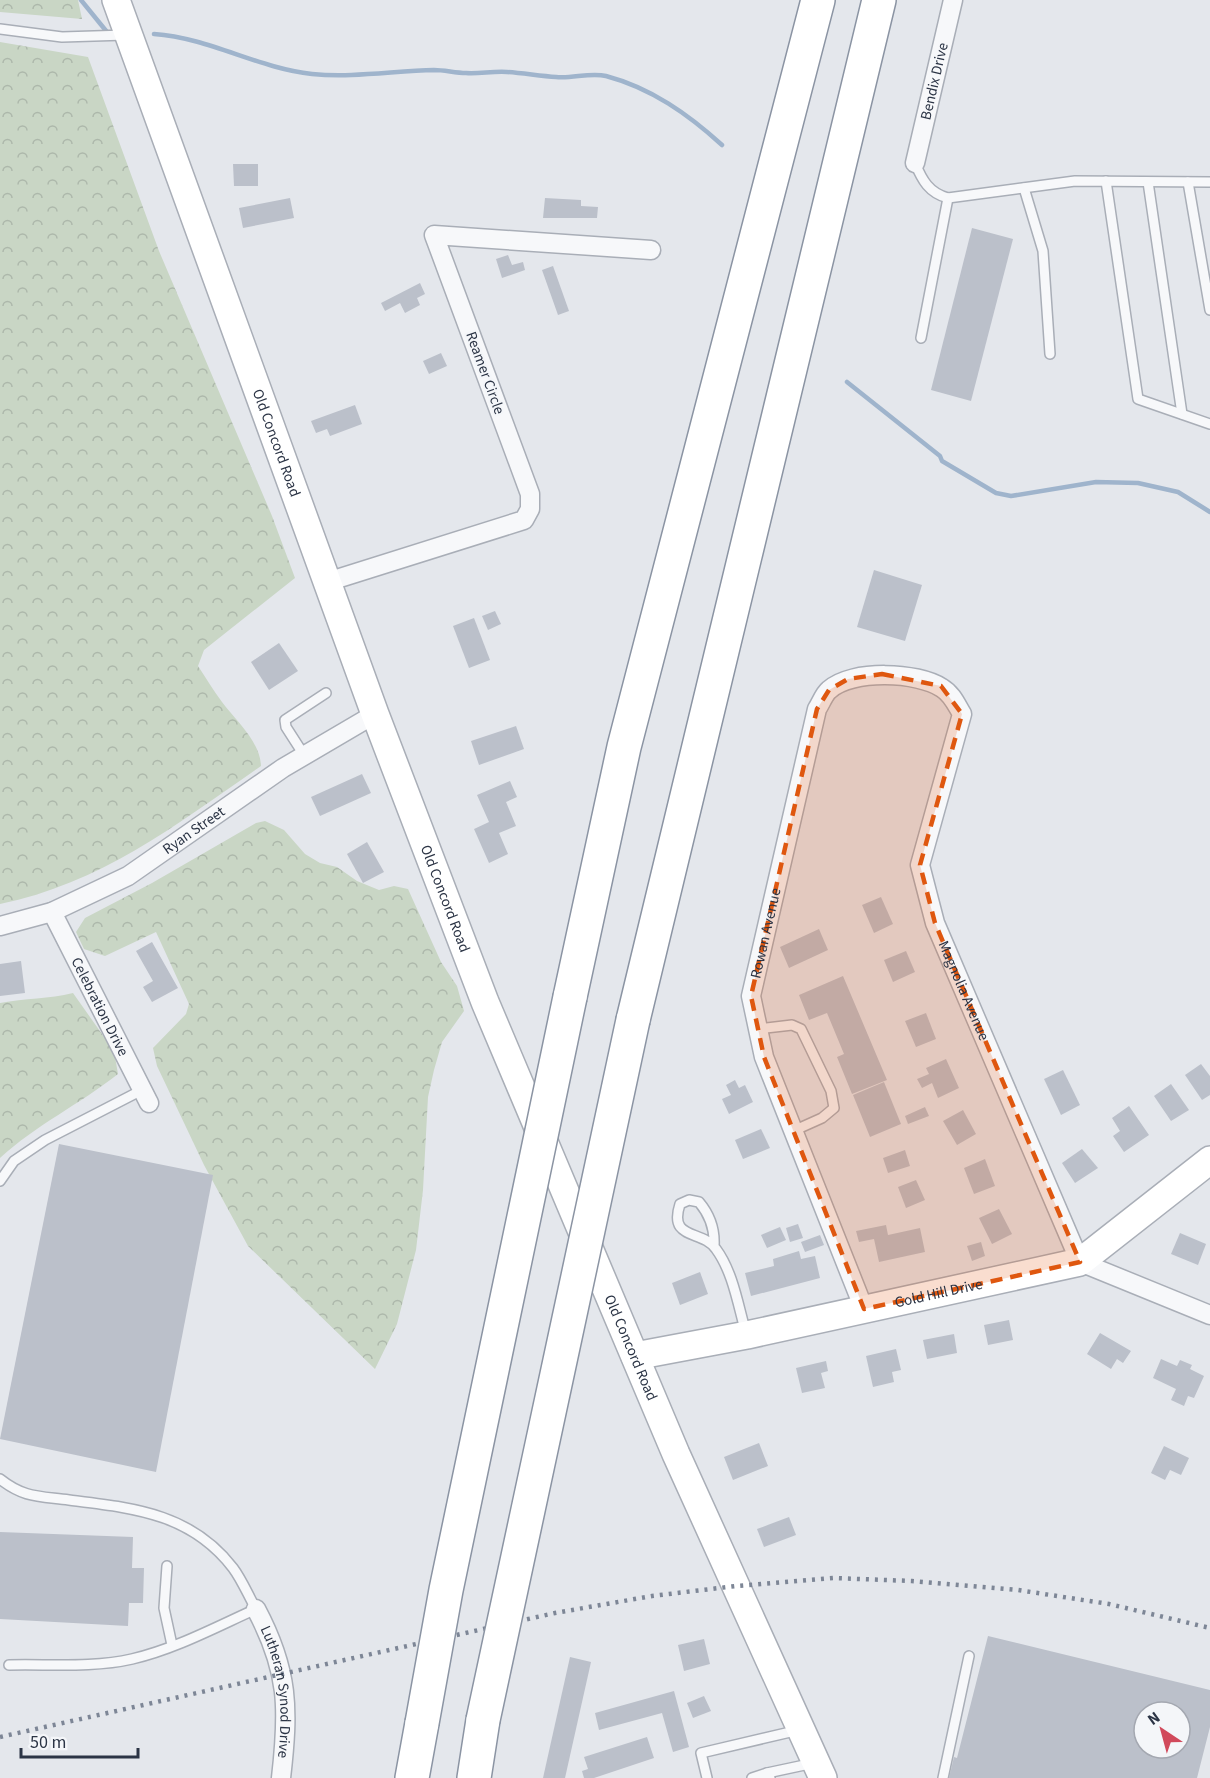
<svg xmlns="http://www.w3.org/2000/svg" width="1210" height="1778" font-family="'Source Sans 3',sans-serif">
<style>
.forest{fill:url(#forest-crowns)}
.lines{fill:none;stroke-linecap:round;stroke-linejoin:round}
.stream{stroke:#9fb4cc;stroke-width:4.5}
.building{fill:#bbc0ca;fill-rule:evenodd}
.lane-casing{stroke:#a9aeb7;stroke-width:12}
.street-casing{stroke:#a9aeb7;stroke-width:21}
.secondary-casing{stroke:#a9aeb7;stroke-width:30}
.highway-casing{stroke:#8b94a3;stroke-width:36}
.lane{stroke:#f7f8fa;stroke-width:9}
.street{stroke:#f7f8fa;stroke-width:18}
.secondary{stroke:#fff;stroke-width:27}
.highway{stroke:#fff;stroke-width:33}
.rail{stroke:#7d8696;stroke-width:4.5;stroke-dasharray:3 6;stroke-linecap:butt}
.highway-bridge-casing{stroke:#8b94a3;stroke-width:36;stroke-linecap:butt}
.highway-bridge{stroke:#fff;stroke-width:33}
.marked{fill:#df570f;fill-opacity:0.2;stroke:#df570f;stroke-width:4.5;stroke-dasharray:12 8;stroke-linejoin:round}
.labels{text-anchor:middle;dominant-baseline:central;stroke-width:4.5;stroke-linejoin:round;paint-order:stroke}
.street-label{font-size:15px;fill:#2b3445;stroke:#f4f6f9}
</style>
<defs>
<pattern id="forest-crowns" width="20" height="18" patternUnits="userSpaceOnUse" patternTransform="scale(1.5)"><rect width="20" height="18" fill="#c9d6c5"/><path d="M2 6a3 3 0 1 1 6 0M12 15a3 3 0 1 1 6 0" fill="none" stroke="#adb8ab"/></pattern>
</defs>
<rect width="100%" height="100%" fill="#e4e7ec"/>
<g class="forest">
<path d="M0 0H78L82 19 0 12Z"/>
<path d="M0 42 88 57 159 251 272 516 295 578 204 650 198 666C206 678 213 690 222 702 236 721 260 741 261 766 177 824 102 883 0 904Z"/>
<path d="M265 821 284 830 305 854 320 863 337 867 357 881 379 890 394 886 408 889 441 962 457 986 464 1011 442 1042 434 1070 428 1097 423 1190 416 1250 397 1324 375 1369 248 1246 204 1165 157 1066 153 1048 186 1014 189 1004 156 932 105 956 84 949 76 932 85 918 152 883 256 823Z"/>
<path d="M73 993 114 1051 118 1074C80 1104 36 1125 0 1158V1003C25 998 49 999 73 993Z"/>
</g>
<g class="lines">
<g class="stream">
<path d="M81 0 107 32"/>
<path d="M154 34C210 38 257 68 312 74 353 78 393 71 434 70 445 70 455 73 466 73 479 74 493 71 507 72 523 73 540 76 556 77 572 79 590 72 606 76 651 88 688 114 722 145"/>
<path d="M847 382 940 456 942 461 996 493 1011 496 1096 482 1138 483 1178 492 1210 512"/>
</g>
</g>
<g class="building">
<path d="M233 164H258V186H234Z"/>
<path d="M290 198 294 218 243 228 239 208Z"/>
<path d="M545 198 581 200V206L598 207 597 218H543Z"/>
<path d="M972 228 1013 239 971 401 931 390Z"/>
<path d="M508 255 512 265 523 262 525 270 502 278 496 259Z"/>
<path d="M553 266 569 311 558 315 542 270Z"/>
<path d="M420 283 425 294 417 298 420 305 405 313 400 303 385 311 381 303Z"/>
<path d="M441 353 447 366 429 374 423 361Z"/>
<path d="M355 405 362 424 330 436 327 429 316 433 311 421Z"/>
<path d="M874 570 922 585 905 641 857 627Z"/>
<path d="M495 611 501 624 488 630 482 616Z"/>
<path d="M474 618 490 660 469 668 453 626Z"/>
<path d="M279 643 298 671 269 690 251 662Z"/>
<path d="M516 726 524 749 479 765 471 741Z"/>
<path d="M362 774 371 793 320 816 311 797Z"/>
<path d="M510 781 517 797 506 802 516 826 499 833 508 854 489 863 474 829 489 822 477 795Z"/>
<path d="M367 842 384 872 363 883 347 854Z"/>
<path d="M881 897 893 924 874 933 862 905Z"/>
<path d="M819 929 828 950 789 968 780 947Z"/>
<path d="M152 942 178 988 152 1002 143 987 153 981 136 951Z"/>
<path d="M906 951 915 972 893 982 884 960Z"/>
<path d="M21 961 25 993 0 996V964Z"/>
<path d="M843 976 887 1080 852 1094 837 1057 844 1054 827 1013 809 1020 799 995Z"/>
<path d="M926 1013 936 1039 916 1047 905 1021Z"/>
<path d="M946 1059 959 1088 938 1098 932 1083 922 1088 917 1079 929 1074 926 1068Z"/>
<path d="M1201 1064 1210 1076V1095L1202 1100 1185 1075Z"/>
<path d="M1063 1070 1080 1105 1061 1115 1044 1079Z"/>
<path d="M735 1080 739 1088 745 1085 753 1102 729 1114 722 1099 731 1095 726 1085Z"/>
<path d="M884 1082 901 1124 870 1137 853 1095Z"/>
<path d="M1171 1084 1189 1110 1171 1121 1154 1096Z"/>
<path d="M1129 1106 1149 1135 1124 1152 1113 1136 1120 1131 1112 1118Z"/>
<path d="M925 1107 929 1116 908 1124 905 1116Z"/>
<path d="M963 1110 976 1134 957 1145 943 1121Z"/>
<path d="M761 1129 770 1148 743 1159 735 1140Z"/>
<path d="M59 1144 213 1175 156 1472 0 1439Z"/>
<path d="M1082 1149 1098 1168 1075 1183 1062 1163Z"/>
<path d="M905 1150 910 1166 888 1173 883 1158Z"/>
<path d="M985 1159 995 1186 974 1194 964 1168Z"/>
<path d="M916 1180 925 1200 906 1208 898 1187Z"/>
<path d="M999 1209 1012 1234 992 1244 979 1218Z"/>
<path d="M798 1224 803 1238 790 1242 786 1228Z"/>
<path d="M886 1225 888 1235 920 1228 925 1252 879 1262 874 1239 859 1242 856 1231Z"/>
<path d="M780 1227 786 1240 767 1248 761 1235Z"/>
<path d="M1180 1233 1206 1244 1198 1265 1171 1254Z"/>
<path d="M820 1235 824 1245 805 1252 801 1242Z"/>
<path d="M981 1242 985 1256 972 1261 967 1246Z"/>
<path d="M799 1251 801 1259 815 1256 820 1278 751 1296 745 1273 774 1266 773 1259Z"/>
<path d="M700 1272 708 1294 680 1305 672 1283Z"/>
<path d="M1009 1320 1013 1340 988 1345 984 1325Z"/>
<path d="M1100 1333 1131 1351 1123 1363 1117 1359 1111 1369 1087 1354Z"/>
<path d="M954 1334 957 1353 927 1359 923 1340Z"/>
<path d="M896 1349 901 1370 892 1372 894 1382 873 1387 866 1356Z"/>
<path d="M1161 1359 1177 1366 1180 1360 1192 1365 1190 1369 1204 1376 1194 1398 1188 1396 1184 1406 1171 1400 1176 1389 1153 1378Z"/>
<path d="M826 1361 828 1371 821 1373 825 1388 802 1393 796 1368Z"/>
<path d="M759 1443 768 1466 733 1480 724 1457Z"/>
<path d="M1164 1446 1189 1458 1181 1475 1170 1470 1165 1480 1151 1473Z"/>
<path d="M789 1517 796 1535 764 1547 757 1529Z"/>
<path d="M0 1532 133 1537 132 1568H144L143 1603H129L128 1626 0 1619Z"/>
<path d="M988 1636 1210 1690V1727L1197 1778H949L954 1757 957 1758ZM1144 1712H1180V1748H1144Z"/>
<path d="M704 1639 710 1664 684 1671 678 1645Z"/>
<path d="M570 1657 591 1662 565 1778H543Z"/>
<path d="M674 1691 689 1747 673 1752 662 1713 599 1730 595 1713Z"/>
<path d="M704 1696 711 1711 693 1718 687 1703Z"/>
<path d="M647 1737 654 1758 594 1778H584L582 1771 588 1769 584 1757Z"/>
</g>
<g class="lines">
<defs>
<g id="lane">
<path d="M0 29 62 37 126 35"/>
<path d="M915 163C922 180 929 193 948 198L1075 181 1210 182"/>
<path d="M1106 181 1138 399 1210 424"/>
<path d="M1148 182 1182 414"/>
<path d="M1188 182 1210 310"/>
<path d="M1024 188 1043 251 1050 354"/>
<path d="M921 338 948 198"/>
<path d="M304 755 286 727 285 720 326 693"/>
<path d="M758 1029 792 1025 801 1029 831 1091 834 1108 822 1118 793 1131"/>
<path d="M0 1181 14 1161 45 1140 144 1089"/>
<path d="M714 1246C715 1229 710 1215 699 1202L689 1200 680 1204C668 1241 702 1229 716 1249 733 1272 738 1305 746 1333"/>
<path d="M0 1479C24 1498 39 1496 69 1500 133 1508 191 1513 233 1568 242 1580 248 1595 256 1609 216 1627 175 1649 132 1659 93 1668 49 1664 9 1665"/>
<path d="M167 1566 164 1608 172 1645"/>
<path d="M767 1773 814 1763"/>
<path d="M707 1778 701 1753 799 1730"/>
<path d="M752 1778 767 1773 770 1778"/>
<path d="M943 1778 969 1656"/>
</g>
<g id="street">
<path id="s1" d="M915 163 953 0"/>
<path d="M327 582 524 520 530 509V494L434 235 651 250"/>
<path id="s2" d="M52 912 149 1103"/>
<path id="s3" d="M0 926 52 912 128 876 283 768 375 714"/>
<path id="s4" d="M864 1309 764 1057 751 996 817 709C821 703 824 694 829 690 852 669 918 672 942 688 952 694 956 704 962 714L920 865 935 923 1080 1262 1210 1315"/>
<path id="s5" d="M256 1609C289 1671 289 1709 281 1778"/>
</g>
<g id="secondary">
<path id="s6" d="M116 0 375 714 485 1002 676 1454 823 1778"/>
<path id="s7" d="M635 1356 747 1335 1080 1262 1210 1160"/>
</g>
<g id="highway">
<path d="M570 997 624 747 818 0"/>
<path d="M633 1020 879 0"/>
<path d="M412 1778 422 1723"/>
<path d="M474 1778 483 1720"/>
</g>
</defs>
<use href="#lane" class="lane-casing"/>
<use href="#street" class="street-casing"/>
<use href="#secondary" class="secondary-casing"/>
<use href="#highway" class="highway-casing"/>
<use href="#lane" class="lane"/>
<use href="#street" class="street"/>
<use href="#secondary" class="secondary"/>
<use href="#highway" class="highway"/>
<path class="rail" d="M0 1737 555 1613 652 1596 736 1586 833 1578 912 1581 1018 1590 1109 1604 1210 1628"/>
<defs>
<g id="highway-bridge">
<path d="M483 1720 633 1020"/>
<path d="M422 1723 446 1590 570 997"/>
</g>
</defs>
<use href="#highway-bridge" class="highway-bridge-casing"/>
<use href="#highway-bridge" class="highway-bridge"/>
</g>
<path class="marked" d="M882 674 941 686 962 714 920 865 935 923 1080 1262 864 1309 764 1057 751 996 817 709 829 690 848 679Z"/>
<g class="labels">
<g class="street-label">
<text stroke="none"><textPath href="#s1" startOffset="84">Bendix Drive</textPath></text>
<text transform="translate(485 373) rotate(70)">Reamer Circle</text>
<text stroke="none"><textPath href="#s6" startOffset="471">Old Concord Road</textPath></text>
<text stroke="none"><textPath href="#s3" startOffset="218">Ryan Street</textPath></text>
<text stroke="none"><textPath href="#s6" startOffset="957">Old Concord Road</textPath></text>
<text stroke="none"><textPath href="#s4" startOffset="398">Rowan Avenue</textPath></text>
<text stroke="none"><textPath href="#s4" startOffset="1092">Magnolia Avenue</textPath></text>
<text stroke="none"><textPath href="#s2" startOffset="106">Celebration Drive</textPath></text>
<text stroke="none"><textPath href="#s7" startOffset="310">Gold Hill Drive</textPath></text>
<text stroke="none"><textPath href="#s6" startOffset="1443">Old Concord Road</textPath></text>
<text stroke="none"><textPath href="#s5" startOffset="87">Lutheran Synod Drive</textPath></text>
</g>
</g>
<g transform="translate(1162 1730) rotate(324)"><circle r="28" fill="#f4f6f9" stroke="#a4a8b1" stroke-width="1.5"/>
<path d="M0-4.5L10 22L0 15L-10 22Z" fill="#d1495b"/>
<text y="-9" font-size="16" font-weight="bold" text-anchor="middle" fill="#2b3445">N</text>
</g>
<path d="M21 1748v9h117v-9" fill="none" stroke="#2b3445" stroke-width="3"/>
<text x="30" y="1748" font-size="18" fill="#2b3445" stroke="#f4f6f9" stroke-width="4.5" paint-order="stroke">50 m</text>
</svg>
